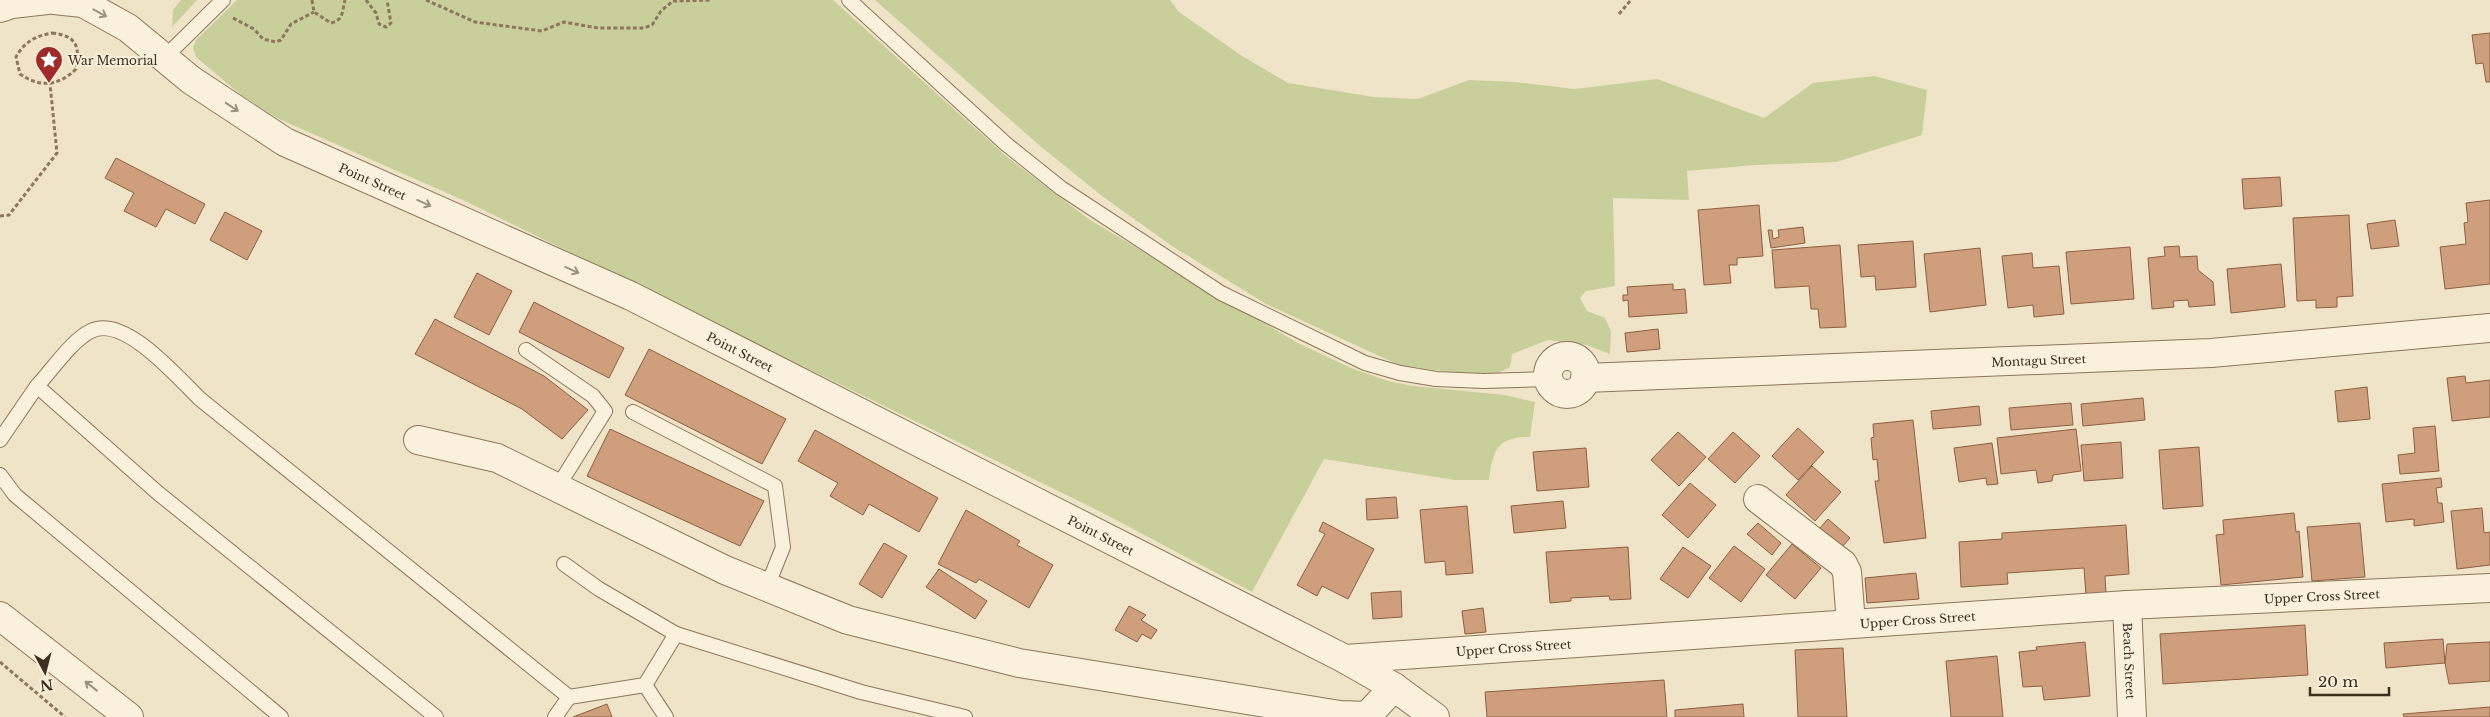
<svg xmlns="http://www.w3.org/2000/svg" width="2490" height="717" font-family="'Libre Baskerville',serif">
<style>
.green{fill:#c9cf9b}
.building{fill:#cf9f7d;stroke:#8d5f41}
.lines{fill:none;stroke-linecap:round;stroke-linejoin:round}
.service-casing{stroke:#8d765c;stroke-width:16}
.minor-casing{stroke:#8d765c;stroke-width:30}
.tertiary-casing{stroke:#8d765c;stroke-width:30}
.path{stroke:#8d765c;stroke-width:3;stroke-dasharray:4 2.5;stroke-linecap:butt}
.service{stroke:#faf1dc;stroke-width:14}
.minor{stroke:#faf1dc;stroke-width:28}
.tertiary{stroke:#faf1dc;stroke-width:28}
.oneway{stroke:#9c907e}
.labels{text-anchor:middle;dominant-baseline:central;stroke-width:4;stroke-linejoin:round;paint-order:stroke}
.poi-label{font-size:12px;fill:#3d2e20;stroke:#f7eed8;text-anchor:start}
.street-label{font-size:12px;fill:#3d2e20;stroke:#f7eed8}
</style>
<rect width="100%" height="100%" fill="#f0e4c8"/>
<g class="green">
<path d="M181 0H197L172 27 173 10Z"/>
<path d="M237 0H833L1007 157 1090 220 1296 342 1351 368 1388 381 1413 386 1505 395 1535 402 1530 437C1496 437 1493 451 1489 480H1455L1324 459 1252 592 1099 511 465 201 279 119 241 95 196 57 193 48 196 40Z"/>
<path d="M875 0H1170L1179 12 1242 56 1288 83 1374 97 1418 99 1469 80 1515 82 1575 89 1657 79 1764 118 1813 83 1874 76 1927 90 1922 135 1836 162 1755 165 1687 171 1689 200 1613 198 1615 286 1586 291 1580 298 1587 311 1605 318 1611 331 1610 354 1586 345 1548 340 1512 354 1510 367 1498 373H1456L1399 365 1266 304 1172 246 1102 196 1039 145Z"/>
</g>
<g class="building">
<path d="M2490 33V82H2486L2483 63 2476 64 2472 35Z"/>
<path d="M116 158 205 204 195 224 166 209 156 227 124 211 134 193 105 178Z"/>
<path d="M2280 177 2282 206 2244 209 2242 179Z"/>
<path d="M2490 200V284L2445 289 2440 247 2466 244 2464 223 2468 222 2466 203Z"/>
<path d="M1759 205 1763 256 1737 258V265H1729L1731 283 1704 285 1698 210Z"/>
<path d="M225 212 262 231 247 260 210 240Z"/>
<path d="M2349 215 2353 296 2337 297V307L2316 308V300L2297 301 2293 218Z"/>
<path d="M2395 220 2399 246 2371 249 2367 224Z"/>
<path d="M1803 227 1805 243 1771 248 1768 230H1772L1773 239 1779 237 1778 230Z"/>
<path d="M1913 241 1916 287 1876 290 1875 276 1861 277 1858 245Z"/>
<path d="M1840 245 1846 327 1820 328 1818 309H1811L1809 286 1775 288 1772 250Z"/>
<path d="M2179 246 2180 257 2197 256 2198 270 2213 282 2215 305 2189 307 2188 300 2173 301 2174 307 2152 309 2148 258 2165 256 2164 247Z"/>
<path d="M2130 247 2134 299 2071 304 2066 252Z"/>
<path d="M1980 248 1986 305 1930 312 1924 254Z"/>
<path d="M2032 253 2033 268 2059 266 2064 314 2034 317 2033 305 2008 308 2002 256Z"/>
<path d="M2281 264 2285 307 2231 313 2227 269Z"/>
<path d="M477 273 512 291 489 335 454 317Z"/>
<path d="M1673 284V290L1685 289 1687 313 1629 317 1628 300 1623 301V295H1628L1627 287Z"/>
<path d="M534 302 624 348 609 378 519 332Z"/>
<path d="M435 319 544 376 588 410 562 439 522 409 415 354Z"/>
<path d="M1658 329 1660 349 1627 352 1625 333Z"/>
<path d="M649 349 786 419 762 464 625 395Z"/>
<path d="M2465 376 2466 383 2490 380V417L2452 421 2447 378Z"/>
<path d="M2367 387 2370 419 2338 422 2335 391Z"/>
<path d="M2143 398 2145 420 2083 426 2081 404Z"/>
<path d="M2071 403 2073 425 2011 430 2009 408Z"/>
<path d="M1979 406 1981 425 1933 429 1931 411Z"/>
<path d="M1913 420 1926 538 1884 543 1875 481H1879L1877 459 1873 460 1871 438 1874 437 1873 424Z"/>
<path d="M2435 426 2439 471 2400 474 2398 455 2415 453 2413 428Z"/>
<path d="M1798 428 1824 452 1798 480 1772 456Z"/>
<path d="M610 429 764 501 740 546 587 476Z"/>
<path d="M2076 429 2081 471 2053 475 2052 481 2038 483 2036 470 2001 474 1997 438Z"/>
<path d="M815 430 938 498 919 532 869 504 863 515 830 496 838 483 798 461Z"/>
<path d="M1678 432 1706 457 1679 486 1651 460Z"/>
<path d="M1733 432 1760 456 1735 483 1708 459Z"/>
<path d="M2121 442 2123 478 2084 481 2081 445Z"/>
<path d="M1992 443 1998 484 1987 485 1986 478 1959 482 1954 448Z"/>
<path d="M2199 447 2203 506 2163 509 2159 450Z"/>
<path d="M1586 448 1589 487 1537 491 1533 452Z"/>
<path d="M1812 466 1841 492 1815 521 1786 495Z"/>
<path d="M2441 478 2442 487 2436 488 2438 503H2442L2444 522 2414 526V519L2386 522 2382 484Z"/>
<path d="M1690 483 1716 505 1688 538 1662 515Z"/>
<path d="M1396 497 1398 518 1367 520 1366 499Z"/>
<path d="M1563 501 1566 528 1514 533 1511 506Z"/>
<path d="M1467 506 1473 573 1446 575 1445 561 1425 563 1420 510Z"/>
<path d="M2482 508 2484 533 2490 532V565L2457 569 2451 511Z"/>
<path d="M966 510 1020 541 1017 545 1053 565 1029 608 979 579 976 583 938 564Z"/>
<path d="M2294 513 2296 532 2299 531 2303 577 2221 585 2216 535 2224 534 2223 520Z"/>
<path d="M1828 519 1850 538 1842 547 1820 528Z"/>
<path d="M1323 522 1374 549 1348 599 1322 586 1317 596 1297 585 1325 534 1319 531Z"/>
<path d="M1758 523 1781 543 1772 555 1747 534Z"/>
<path d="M2360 523 2365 577 2312 581 2307 527Z"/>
<path d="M2126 525 2129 574 2105 576 2106 594 2086 596 2084 568 2007 573 2008 584 1961 587 1959 542 2002 539V533Z"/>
<path d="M884 543 907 556 882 598 859 584Z"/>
<path d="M1792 544 1821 568 1795 599 1766 575Z"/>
<path d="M1734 546 1765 569 1741 602 1709 578Z"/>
<path d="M1628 547 1631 599 1610 600 1609 596 1571 598V601L1550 603 1546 552Z"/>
<path d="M1683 547 1711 566 1688 598 1660 579Z"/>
<path d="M939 569 987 601 975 619 926 587Z"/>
<path d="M1916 573 1919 599 1867 603 1865 578Z"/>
<path d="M1401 591 1402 617 1373 619 1371 593Z"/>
<path d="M1129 606 1146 615 1141 620 1157 630 1151 639 1142 634 1137 642 1115 630Z"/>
<path d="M1483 608 1486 632 1465 634 1462 611Z"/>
<path d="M2305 625 2308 675 2163 684 2160 634Z"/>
<path d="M2443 639 2445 663 2386 668 2384 643Z"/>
<path d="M2085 642 2090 696 2044 700 2042 686 2023 687 2019 652 2037 650 2036 647Z"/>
<path d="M2490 642V681L2449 684 2445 663 2447 644Z"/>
<path d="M1843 648 1847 717H1798L1795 650Z"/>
<path d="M1997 656 2003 717H1951L1946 661Z"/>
<path d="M1664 680 1667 717H1487L1485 692Z"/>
<path d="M607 704 612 717H573Z"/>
<path d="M1743 704 1744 717H1675V710Z"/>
<path d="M2490 707V717H2404L2403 714Z"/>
</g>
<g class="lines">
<defs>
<g id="service">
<path d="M849 0 1006 144 1061 188 1221 293 1365 363 1400 373 1436 379 1484 381 1548 379"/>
<path d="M164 58 223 0"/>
<path d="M526 350 593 396 605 411 557 488"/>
<path d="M633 412 775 486 783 547 767 587"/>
<path d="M0 440 37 386"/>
<path d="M0 475 15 495 281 717"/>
<path d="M564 564 599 589 676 634 645 685 569 697"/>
<path d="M676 634 861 692 965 717"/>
<path d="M645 685 666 717"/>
<path d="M436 717 158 493 37 386C51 371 73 339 91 331 124 314 177 377 200 399L569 697 555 717"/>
</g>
<g id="minor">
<circle cx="1567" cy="375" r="19"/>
<path id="s1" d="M1585 378 2211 353 2490 328"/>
<path d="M418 440 497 458 725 570 848 620 1019 663 1340 715 1367 716"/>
<path d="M1758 499 1843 564 1847 572 1851 623"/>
<path id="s2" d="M2127 605 2132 717"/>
<path id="s3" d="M1345 659 2127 605 2490 588"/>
</g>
<g id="tertiary">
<path id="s4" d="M54 0 83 3 128 28 191 80 285 142 631 296 1345 659 1394 687 1435 717"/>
<path d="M0 8 12 4 47 0"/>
<path d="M0 616 129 717"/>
<path d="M1366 717 1394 687"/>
</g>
</defs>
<use href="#service" class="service-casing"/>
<use href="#minor" class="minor-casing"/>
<use href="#tertiary" class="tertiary-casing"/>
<g class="path">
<path d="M312 0 314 12 331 23C344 20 342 11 345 0"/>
<path d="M366 0 376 13 379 24 386 27 391 23 387 0"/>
<path d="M426 0 475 22 542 31 564 22 598 28H644L652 25 661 11 673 1 712 0"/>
<path d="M1619 14 1631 0"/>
<path d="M233 18 254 29 263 39 276 42 281 40 291 24 314 12"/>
<path d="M52 33C77 36 80 46 76 69 59 86 40 88 20 74L16 57C25 41 36 36 52 33Z"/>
<path d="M0 216 9 215 57 153 50 84"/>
<path d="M0 662 65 717"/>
</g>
<use href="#service" class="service"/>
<use href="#minor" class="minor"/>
<use href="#tertiary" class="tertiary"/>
</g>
<defs><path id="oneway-shaft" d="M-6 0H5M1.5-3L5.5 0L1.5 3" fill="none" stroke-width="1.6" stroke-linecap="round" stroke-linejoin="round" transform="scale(1.25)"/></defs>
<g class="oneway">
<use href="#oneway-shaft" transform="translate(100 13) rotate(29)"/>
<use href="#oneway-shaft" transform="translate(232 107) rotate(33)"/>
<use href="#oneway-shaft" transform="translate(424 203) rotate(24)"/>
<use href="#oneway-shaft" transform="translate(572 270) rotate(24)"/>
<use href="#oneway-shaft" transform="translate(91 686) rotate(-142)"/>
</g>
<defs>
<symbol id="sight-pin" viewBox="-11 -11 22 30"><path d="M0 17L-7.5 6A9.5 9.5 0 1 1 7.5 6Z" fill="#9e2a2b" stroke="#f7eed8"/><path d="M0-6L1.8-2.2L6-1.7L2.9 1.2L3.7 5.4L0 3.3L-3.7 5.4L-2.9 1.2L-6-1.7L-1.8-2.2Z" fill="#fff"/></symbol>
</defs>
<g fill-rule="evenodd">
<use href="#sight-pin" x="33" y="44" width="32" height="43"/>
</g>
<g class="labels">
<g class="poi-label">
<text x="68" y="60">War Memorial</text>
</g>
<g class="street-label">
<text stroke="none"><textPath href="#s4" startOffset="371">Point Street</textPath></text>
<text stroke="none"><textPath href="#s4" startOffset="776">Point Street</textPath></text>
<text stroke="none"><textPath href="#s1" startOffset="454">Montagu Street</textPath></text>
<text stroke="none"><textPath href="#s4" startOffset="1181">Point Street</textPath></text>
<text stroke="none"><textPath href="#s3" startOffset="979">Upper Cross Street</textPath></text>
<text stroke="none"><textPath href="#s3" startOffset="574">Upper Cross Street</textPath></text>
<text stroke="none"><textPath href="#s3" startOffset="169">Upper Cross Street</textPath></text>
<text stroke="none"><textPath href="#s2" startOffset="56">Beach Street</textPath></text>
</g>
</g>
<g transform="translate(45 672) rotate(173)" stroke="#f7eed8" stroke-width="4" paint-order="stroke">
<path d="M0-4L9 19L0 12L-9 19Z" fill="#3d2e20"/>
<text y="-8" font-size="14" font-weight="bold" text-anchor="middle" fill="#3d2e20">N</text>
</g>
<path d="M2310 687v8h79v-8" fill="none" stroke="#3d2e20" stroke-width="2.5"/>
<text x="2318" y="687" font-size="15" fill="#3d2e20" stroke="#f7eed8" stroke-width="4" paint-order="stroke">20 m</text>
</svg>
